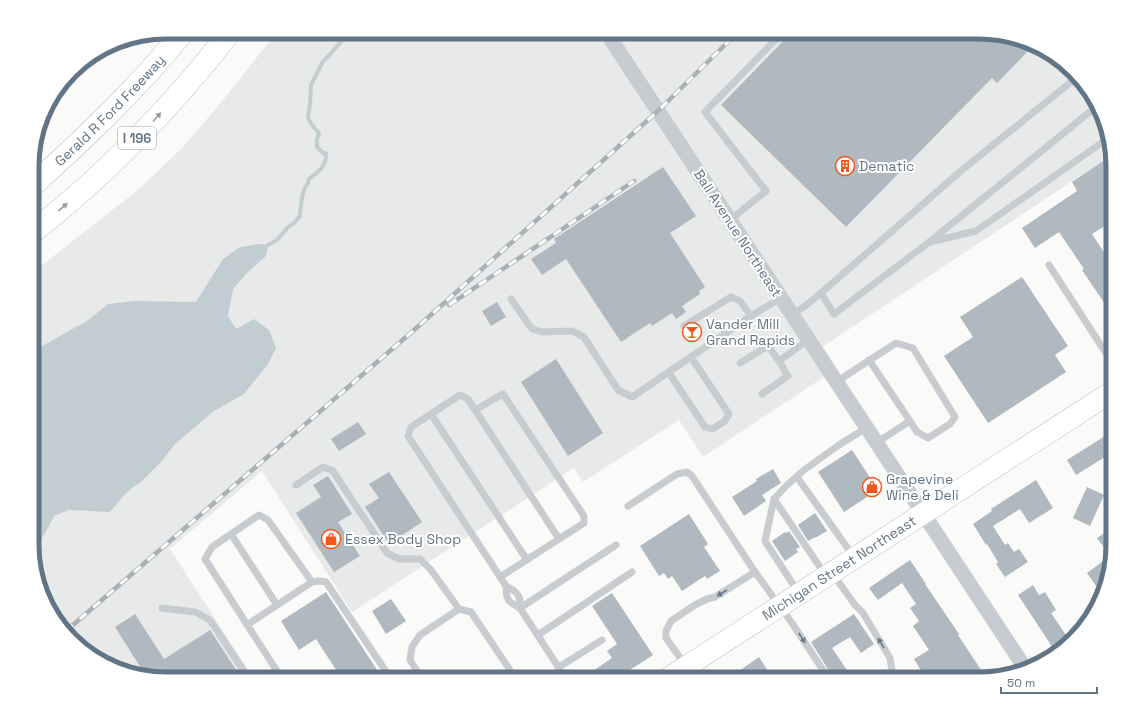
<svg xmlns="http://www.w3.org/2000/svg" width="1145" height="711" font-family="'Space Grotesk',sans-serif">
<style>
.built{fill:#e8e9e9}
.water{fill:#c2cdd2}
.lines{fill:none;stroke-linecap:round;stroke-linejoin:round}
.stream{stroke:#c2cdd2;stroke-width:4}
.building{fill:#b0b9c0}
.secondary-casing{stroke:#bcc1c6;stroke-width:22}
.motorway-casing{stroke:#bcc0c3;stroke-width:23}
.service{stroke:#c8ccd0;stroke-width:7}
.minor{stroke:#c8ccd0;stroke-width:15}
.secondary{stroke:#fff;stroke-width:21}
.motorway{stroke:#fff;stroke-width:22}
.rail-casing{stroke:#a9b0b6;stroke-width:4.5}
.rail{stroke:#fff;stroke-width:3;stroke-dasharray:9;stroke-linecap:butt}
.oneway{fill:#919eaa}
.oneway2{fill:#67798a}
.labels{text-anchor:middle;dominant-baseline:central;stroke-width:4;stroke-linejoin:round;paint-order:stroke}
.shield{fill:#fff;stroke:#919eaa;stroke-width:1}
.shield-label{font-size:13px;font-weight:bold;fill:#627586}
.street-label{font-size:14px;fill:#627586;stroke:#fff}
.poi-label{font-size:14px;fill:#627586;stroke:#fff;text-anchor:start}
.rim{fill:none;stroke:#627586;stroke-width:5}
</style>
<rect width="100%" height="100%" fill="#fafaf8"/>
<path class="built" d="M277 32H980L1022 39 1053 54 1095 99 1112 155 816 351 830 373 703 457 679 420 583 482 574 468 352 612 262 471 170 549 254 679H165L123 672 92 657 54 619 33 563V272L91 227 139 189 183 147 223 100Z"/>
<path class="water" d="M259 244 268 245 266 256 247 273 233 289 228 316 236 329 254 319 269 330 276 348 268 364 244 394 214 411 175 444 161 462 143 480 126 493 110 512 69 510 54 516 44 535 33 549V351L87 321 108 304 134 301 196 302 223 259 240 247Z"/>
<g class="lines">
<path class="stream" d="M268 245 277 240 288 227 293 224 300 216C300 210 302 195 304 190 306 185 308 186 309 179 318 172 327 166 326 153L324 154 317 147V139L319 133 312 125 308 118 310 104 311 85 322 63 340 43 347 32"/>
</g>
<g class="building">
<path d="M792 32H980L1022 39 1034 45 997 83 992 78 846 227 721 105Z"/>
<path d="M1112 155 1113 221 1092 234 1107 257 1113 253V316L1082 270 1084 269 1059 232 1035 248 1022 228 1077 191 1072 182Z"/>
<path d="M663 167 696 216 670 233 705 287 699 291 700 294 682 306 686 312 676 319 672 313 652 326 650 323 621 342 566 259 542 275 531 259 556 243 554 239Z"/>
<path d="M1022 277 1068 346 1055 355 1066 372 988 423 944 356 973 337 960 317Z"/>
<path d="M497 302 506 317 491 326 482 311Z"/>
<path d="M556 359 603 433 568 456 521 382Z"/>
<path d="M358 422 366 434 339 451 331 439Z"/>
<path d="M1113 431V452L1076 475 1067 460Z"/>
<path d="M852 450 878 490 844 512 818 472Z"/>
<path d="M773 469 781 483 762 495 766 501 744 516 732 497 757 481 756 479Z"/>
<path d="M389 472 422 522 389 544 365 507 379 498 369 484Z"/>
<path d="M328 476 352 514 338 522 360 556 334 572 296 513 321 497 313 485Z"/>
<path d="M1036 480 1053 508 1029 523 1020 509 993 526 1005 545 1008 543 1014 552 1019 549 1028 562 1005 577 996 564 998 562 987 544 986 545 973 524 992 511 991 509Z"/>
<path d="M1087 487 1104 495 1090 526 1073 518Z"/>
<path d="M815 513 827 531 815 538V537L808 541 798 525Z"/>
<path d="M689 514 708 544 704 547 720 571 707 579 705 576 682 591 672 576 668 579 664 573 659 576 640 546Z"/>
<path d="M1113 527V554L1104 581 1096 586 1087 573 1110 556 1097 538Z"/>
<path d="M789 531 800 547 796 549 798 552 785 561 772 541 785 532 786 533Z"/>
<path d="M910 560 926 584H925L959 634 958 635 987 679H926L914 659 929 650 913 626 919 621 910 608 916 604 902 583 878 600 869 588Z"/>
<path d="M1033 585 1039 595 1045 592 1056 610 1051 613 1068 638 1053 648 1018 595Z"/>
<path d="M326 592 383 679H342L316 639 299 650 281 621Z"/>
<path d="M612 593 653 655 616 679H581L612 658 607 651 617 644 592 606Z"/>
<path d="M391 599 406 621 386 634 372 611Z"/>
<path d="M135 614 164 659 210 630 242 679H165L146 676 115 627Z"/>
<path d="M854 614 874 644 861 653 850 637 832 648 853 679H834L811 642Z"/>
<path d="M759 657 770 674 762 679H744L739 671Z"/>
</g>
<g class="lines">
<defs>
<g id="secondary">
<path id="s1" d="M667 679 1113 391"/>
</g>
<g id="motorway">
<path id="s2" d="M33 185C86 137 138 88 183 32"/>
<path d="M33 232C106 174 173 106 230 32"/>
</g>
</defs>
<use href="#secondary" class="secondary-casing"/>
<use href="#motorway" class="motorway-casing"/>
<g class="service">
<path d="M730 220 766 191 705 112 783 32"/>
<path d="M930 242 976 231 1107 139"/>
<path d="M1049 265 1113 364"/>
<path d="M821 293 834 314 928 243 1097 106"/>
<path d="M511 299 532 329 542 332 572 331 584 337 618 390 632 397 751 316 740 301 731 297 684 326"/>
<path d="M792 315 805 306 821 293 962 170 1076 78"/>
<path d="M751 316 781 298"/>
<path d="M869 360 910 421"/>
<path d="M779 361 808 340"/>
<path d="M740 363 768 346 779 361 788 376 762 394"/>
<path d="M669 373 705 427 712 429 725 421 729 414 691 357"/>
<path d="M836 382 896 343 913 348 955 417 950 424 928 438 917 432 910 421 876 443"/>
<path d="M475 410 503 394 584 516V523L559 539 468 399 460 395 411 427 408 436 506 586C517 592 521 595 520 608"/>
<path d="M431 414 527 560"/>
<path d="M797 477 854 557"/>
<path d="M296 485 323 467 333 471 387 553 399 559H420L431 570 459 609"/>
<path d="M774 499 826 576"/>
<path d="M628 506 677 474 687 472 692 476 755 572 792 623 829 679"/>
<path d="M231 534 277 605 312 582"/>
<path d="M833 574 855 605 863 613 890 658 892 671 889 679"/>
<path d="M500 577 559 539"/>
<path d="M506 586C506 600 508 602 520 608L566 679"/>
<path d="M798 592 765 541 774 499 786 486 804 470 839 445 866 428"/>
<path d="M162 608 195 612 210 620 249 679"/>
<path d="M520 608 616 545"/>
<path d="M247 625 277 605"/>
<path d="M538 635 632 572"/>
<path d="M686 666 666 638V631L671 621 695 605 707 599 715 597 755 572"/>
<path d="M559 667 602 640"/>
<path d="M282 679 205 559 212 547 259 515 268 520 312 582 319 581 326 582 391 679"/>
<path d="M422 679 410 660 412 647 420 635 459 609 471 612 516 679"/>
</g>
<g class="minor">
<path d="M606 32 1025 668"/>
<path d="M687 666 695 679"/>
</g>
<use href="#secondary" class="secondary"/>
<use href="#motorway" class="motorway"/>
<defs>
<g id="rail">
<path d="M449 305 634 181"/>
<path d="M66 631 413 331 658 111 738 32"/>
</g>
</defs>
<use href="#rail" class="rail-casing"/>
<use href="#rail" class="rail"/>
</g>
<defs><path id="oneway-solid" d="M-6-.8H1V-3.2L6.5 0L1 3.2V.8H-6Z"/></defs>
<g class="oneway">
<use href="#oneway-solid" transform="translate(157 117) rotate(-48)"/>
<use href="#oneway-solid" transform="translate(63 207) rotate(-41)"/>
</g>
<g class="oneway2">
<use href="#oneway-solid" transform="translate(722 593) rotate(148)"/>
<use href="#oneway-solid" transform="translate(802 638) rotate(57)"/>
<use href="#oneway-solid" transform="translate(881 643) rotate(-121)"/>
</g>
<defs>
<symbol id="building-ring" viewBox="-11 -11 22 22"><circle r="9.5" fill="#fff" stroke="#f4571e" stroke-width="1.5"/><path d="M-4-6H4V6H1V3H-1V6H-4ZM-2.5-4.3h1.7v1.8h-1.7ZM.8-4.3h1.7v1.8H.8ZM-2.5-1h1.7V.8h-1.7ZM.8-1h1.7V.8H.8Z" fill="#f4571e"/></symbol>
<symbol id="bar-ring" viewBox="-11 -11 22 22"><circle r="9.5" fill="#fff" stroke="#f4571e" stroke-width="1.5"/><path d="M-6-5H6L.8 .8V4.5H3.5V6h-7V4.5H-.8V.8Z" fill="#f4571e"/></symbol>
<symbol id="shop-ring" viewBox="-11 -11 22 22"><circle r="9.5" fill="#fff" stroke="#f4571e" stroke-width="1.5"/><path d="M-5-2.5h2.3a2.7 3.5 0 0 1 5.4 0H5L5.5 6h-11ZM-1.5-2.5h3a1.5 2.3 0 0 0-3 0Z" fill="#f4571e"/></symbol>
</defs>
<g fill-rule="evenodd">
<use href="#building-ring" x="834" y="155" width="22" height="22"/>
<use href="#bar-ring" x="681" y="321" width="22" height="22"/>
<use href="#shop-ring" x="861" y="476" width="22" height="22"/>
<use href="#shop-ring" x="320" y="528" width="22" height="22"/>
</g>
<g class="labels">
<rect class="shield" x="118" y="127" width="38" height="22" rx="3"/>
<g class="shield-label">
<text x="137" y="138">I 196</text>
</g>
<g class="street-label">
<text stroke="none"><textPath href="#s2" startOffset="107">Gerald R Ford Freeway</textPath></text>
<text transform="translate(738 233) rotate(57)">Ball Avenue Northeast</text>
<text stroke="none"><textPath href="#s1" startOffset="205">Michigan Street Northeast</textPath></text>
</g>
<g class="poi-label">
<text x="859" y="166">Dematic</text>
<text x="706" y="324">Vander Mill<tspan x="706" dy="16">Grand Rapids</tspan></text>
<text x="886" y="479">Grapevine<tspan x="886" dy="16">Wine &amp; Deli</tspan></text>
<text x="345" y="539">Essex Body Shop</text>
</g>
</g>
<path d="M0 0H1145V711H0ZM166 39H979A127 127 0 0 1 1106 166V545A127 127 0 0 1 979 672H166A127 127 0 0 1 39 545V166A127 127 0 0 1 166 39Z" fill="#fff" fill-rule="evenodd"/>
<path class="rim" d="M166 39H979A127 127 0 0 1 1106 166V545A127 127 0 0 1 979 672H166A127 127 0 0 1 39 545V166A127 127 0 0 1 166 39Z"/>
<path d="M1001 687v6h96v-6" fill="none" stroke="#627586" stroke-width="2"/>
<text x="1007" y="687" font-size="12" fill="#627586" stroke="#ffffff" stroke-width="3" paint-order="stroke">50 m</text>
</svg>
